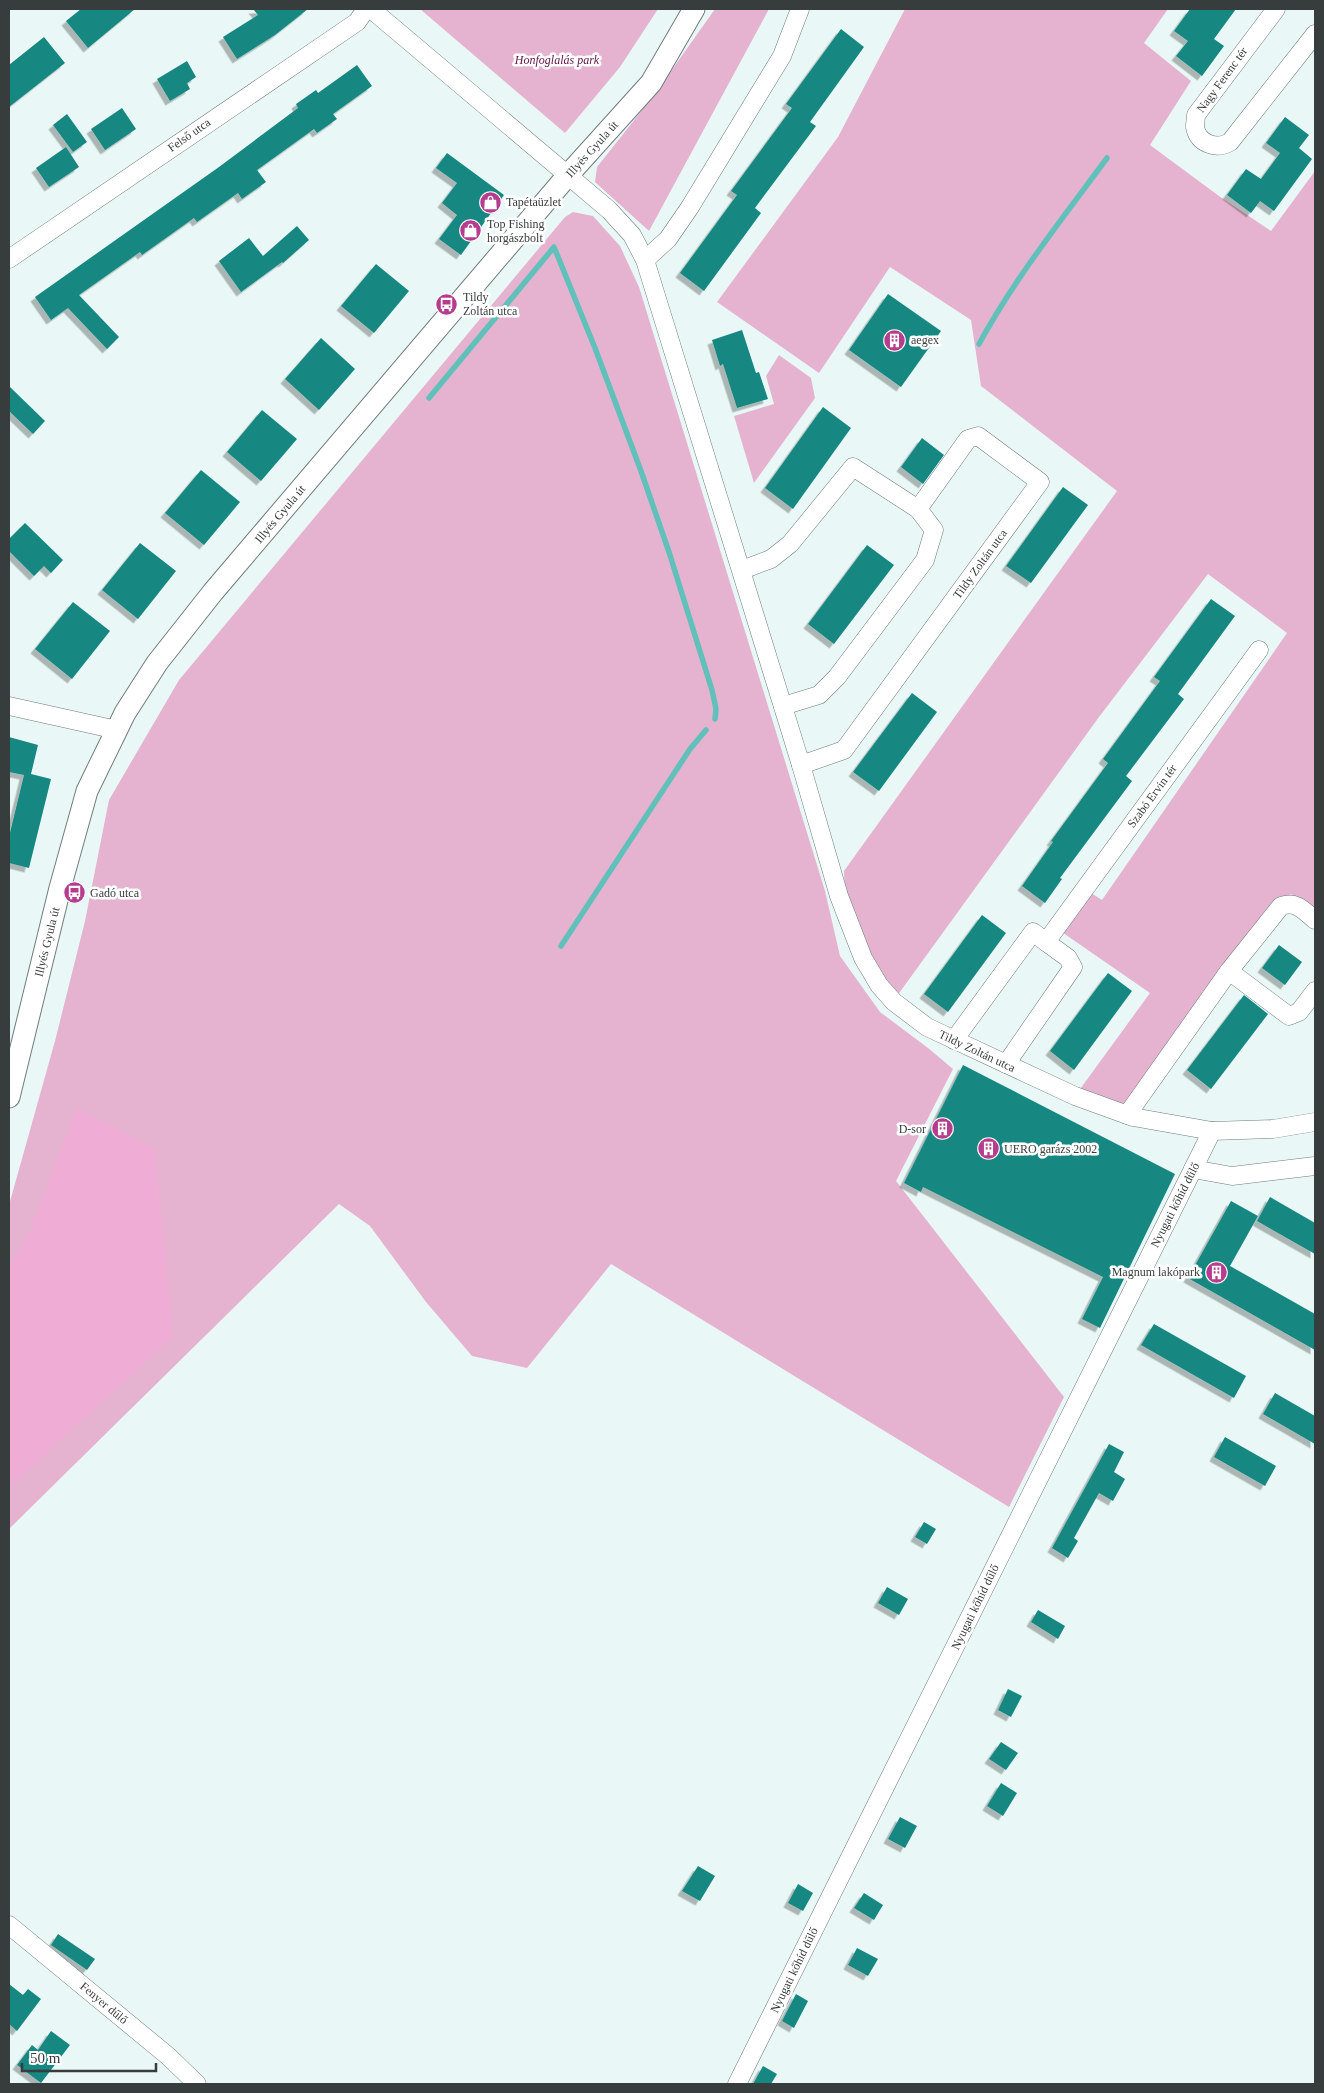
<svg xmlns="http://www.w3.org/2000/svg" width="1324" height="2093" font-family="'Times New Roman',serif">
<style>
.green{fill:#e5b3d0}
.forest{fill:#efacd4}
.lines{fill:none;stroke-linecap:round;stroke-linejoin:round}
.stream{stroke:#5fc1b9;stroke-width:5.5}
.building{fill:#178781;filter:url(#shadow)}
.minor-casing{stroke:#707c7b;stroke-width:19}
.tertiary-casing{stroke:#707c7b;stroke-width:23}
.minor{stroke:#fff;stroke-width:18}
.tertiary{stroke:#fff;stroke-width:21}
.labels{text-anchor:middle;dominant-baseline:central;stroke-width:5;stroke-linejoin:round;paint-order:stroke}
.park-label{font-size:12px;font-style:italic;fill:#601449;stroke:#fff}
.street-label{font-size:12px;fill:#373d3c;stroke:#fff}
.poi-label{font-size:12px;fill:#373d3c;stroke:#fff;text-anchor:start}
</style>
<defs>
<filter id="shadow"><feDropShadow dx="-4.5" dy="4.5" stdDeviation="0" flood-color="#0004"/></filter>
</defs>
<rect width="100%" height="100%" fill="#e9f8f6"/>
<g class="green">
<path d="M420 9H658L620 67 565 133Z"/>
<path d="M715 9H769L649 231 595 182 597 167 654 95Z"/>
<path d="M905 9H1168L1144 43 1191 81 1150 145 1219 196 1271 231 1315 171V914L1291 894 1281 906 1127 1115 1075 1096 1150 993 1056 928 1085 889 1102 900 1287 633 1208 574 1099 717 897 996 881 984 845 895 844 871 1117 491 981 386 971 320 890 267 819 373 717 302 838 137Z"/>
<path d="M573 212 593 216 620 246 639 287 825 891 840 956 880 1012 928 1048 953 1069 896 1181 1064 1397 1009 1507 611 1264 527 1368 472 1356 426 1302 370 1226 339 1204 9 1529V1205L55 1041 85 921 109 800 179 680 565 217Z"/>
<path d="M779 355 811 378 815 398 754 483 734 416 774 404 766 376Z"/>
</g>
<path class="forest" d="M77 1108 155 1149 173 1337 9 1487V1265L29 1233Z"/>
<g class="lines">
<g class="stream">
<path d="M979 344C1015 278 1062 219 1107 158"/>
<path d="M429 398 554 247 595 348 641 471 669 552 712 690 716 709 715 719"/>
<path d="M561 946 690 749 706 730"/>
</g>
</g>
<g class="building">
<path d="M81 9H135L88 48 66 21Z"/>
<path d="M253 9H308L275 35 237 59 223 37 258 15Z"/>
<path d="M1190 9H1236L1214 39 1224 46 1202 76 1176 56 1188 41 1174 31Z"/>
<path d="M841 29 864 47 810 122 816 126 755 208 761 213 704 291 680 273 737 195 731 191 792 108 786 104Z"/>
<path d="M44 37 65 63 9 107V65Z"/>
<path d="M187 61 196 77 187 83 190 89 170 101 157 79Z"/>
<path d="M357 65 372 86 333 114 337 119 317 133 314 129 257 170 266 182 242 199 238 193 197 222 194 218 142 255 140 252 79 295 119 337 107 349 68 308 51 320 35 297 219 167 298 108 296 104 316 90 318 93Z"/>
<path d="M122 108 136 129 105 150 91 129Z"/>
<path d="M67 114 87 142 73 152 53 125Z"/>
<path d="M1285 117 1309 135 1299 148 1312 159 1274 211 1260 201 1251 213 1227 195 1246 169 1261 179 1280 153 1266 143Z"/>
<path d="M66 147 79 167 49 187 36 168Z"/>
<path d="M447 153 504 195 461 255 439 239 457 215 442 203 457 183 436 168Z"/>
<path d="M297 226 309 240 283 263 282 262 241 292 219 261 249 238 263 256Z"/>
<path d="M376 264 409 291 374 333 341 306Z"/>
<path d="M888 294 941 331 901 387 849 350Z"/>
<path d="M742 330 756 373 759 372 768 399 737 408 723 364 720 366 712 340Z"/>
<path d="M321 338 355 369 319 410 285 379Z"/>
<path d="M9 386 45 421 33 434 9 411Z"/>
<path d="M823 407 851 428 793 509 765 488Z"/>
<path d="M262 410 297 439 261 481 227 452Z"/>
<path d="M922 438 944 455 923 484 901 467Z"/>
<path d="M201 470 240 502 204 545 165 513Z"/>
<path d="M1063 487 1088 505 1031 583 1006 566Z"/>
<path d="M25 523 63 560 51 573 44 566 34 576 9 551V539Z"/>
<path d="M140 543 176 571 138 619 102 590Z"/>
<path d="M867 545 894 565 834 644 808 624Z"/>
<path d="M1211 599 1235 616 1178 694 1184 699 1126 776 1132 781 1060 878 1062 879 1045 903 1022 886 1053 842 1051 841 1108 763 1103 759 1160 681 1154 677Z"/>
<path d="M73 602 110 631 72 679 35 649Z"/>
<path d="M912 693 937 712 879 791 853 772Z"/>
<path d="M9 737 38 745 31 774 51 779 29 868 9 863V837L24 775 9 772Z"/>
<path d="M982 915 1006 933 948 1012 924 994Z"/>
<path d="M1279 945 1302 962 1285 985 1262 968Z"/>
<path d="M1108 973 1132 991 1074 1070 1050 1051Z"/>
<path d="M1244 995 1268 1014 1211 1089 1187 1070Z"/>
<path d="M963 1065 1175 1174 1100 1328 1082 1319 1103 1277 923 1187 921 1192 904 1183Z"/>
<path d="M1270 1197 1315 1223V1254L1257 1221Z"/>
<path d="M1231 1201 1258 1216 1230 1266 1315 1314V1350L1188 1278Z"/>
<path d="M1154 1324 1246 1376 1234 1398 1141 1345Z"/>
<path d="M1275 1393 1315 1416V1444L1263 1414Z"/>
<path d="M1225 1437 1276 1466 1265 1486 1214 1457Z"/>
<path d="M1109 1444 1124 1452 1114 1472 1125 1479 1113 1501 1099 1493 1074 1538 1078 1541 1068 1558 1052 1548Z"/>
<path d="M924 1522 936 1529 927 1544 915 1537Z"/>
<path d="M887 1587 908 1599 899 1615 878 1603Z"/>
<path d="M1038 1610 1065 1626 1058 1639 1031 1622Z"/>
<path d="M1008 1689 1022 1696 1011 1717 998 1710Z"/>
<path d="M1001 1742 1018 1753 1006 1770 989 1759Z"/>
<path d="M1001 1783 1017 1793 1003 1816 987 1806Z"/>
<path d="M900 1817 917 1826 905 1848 888 1839Z"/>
<path d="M698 1866 715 1876 700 1901 682 1891Z"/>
<path d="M798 1884 813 1893 803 1911 788 1903Z"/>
<path d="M864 1893 883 1905 874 1920 854 1908Z"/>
<path d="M58 1934 95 1959 87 1970 51 1945Z"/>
<path d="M857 1948 878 1959 868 1976 848 1965Z"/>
<path d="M9 1984 23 1995 28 1989 41 1999 17 2031 9 2024Z"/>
<path d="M796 1994 808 2001 794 2028 782 2021Z"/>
<path d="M51 2031 70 2045 41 2083 17 2065 32 2045 38 2050Z"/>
<path d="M763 2066 777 2074 771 2084H753Z"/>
</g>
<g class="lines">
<defs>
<g id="minor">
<path d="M371 9 609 210 632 235 645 260 801 765 839 896 863 958 879 985 894 1002 927 1027 1075 1096 1133 1117 1212 1131 1273 1129 1315 1122"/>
<path d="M1276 9 1196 115C1196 118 1195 123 1195 127 1198 144 1217 150 1230 142L1315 34"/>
<path d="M9 259 357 22 366 9"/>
<path d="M645 260 668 239 690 207 782 56 800 9"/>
<path d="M742 570 771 559 790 544 853 467 918 509 968 439 978 436 1040 482 844 750 801 765"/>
<path d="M9 706 117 730"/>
<path d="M783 706 819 695 837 677 925 560 934 530 918 509"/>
<path d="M1229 971 1289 1016 1299 1012 1315 991"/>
<path d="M954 1040 1033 932 1046 942 1259 650"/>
<path d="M1006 1064 1073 967 1068 958 1046 942"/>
<path d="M1127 1115 1229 971 1281 906C1297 901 1303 910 1315 920"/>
<path d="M1193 1169 1232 1176 1315 1166"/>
<path d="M9 1925 168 2056 197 2084"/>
<path d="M737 2084 1212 1131"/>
</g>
<path id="tertiary" d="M9 1097 60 888 87 791 125 713 157 663 213 592 568 175 651 83 694 9"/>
</defs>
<use href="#minor" class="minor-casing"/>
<use href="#tertiary" class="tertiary-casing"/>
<use href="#minor" class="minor"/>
<use href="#tertiary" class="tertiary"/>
</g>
<defs>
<symbol id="shop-disc" viewBox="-11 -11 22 22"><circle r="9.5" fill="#b63c8f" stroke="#fff"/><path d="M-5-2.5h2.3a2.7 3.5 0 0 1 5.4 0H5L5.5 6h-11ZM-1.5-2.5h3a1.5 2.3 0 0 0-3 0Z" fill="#fff"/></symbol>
<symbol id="bus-disc" viewBox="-11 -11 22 22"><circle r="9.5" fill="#b63c8f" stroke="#fff"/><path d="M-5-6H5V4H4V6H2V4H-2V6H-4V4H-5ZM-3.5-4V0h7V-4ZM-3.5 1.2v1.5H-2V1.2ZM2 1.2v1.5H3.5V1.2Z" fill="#fff"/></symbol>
<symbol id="building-disc" viewBox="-11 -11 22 22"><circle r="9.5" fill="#b63c8f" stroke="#fff"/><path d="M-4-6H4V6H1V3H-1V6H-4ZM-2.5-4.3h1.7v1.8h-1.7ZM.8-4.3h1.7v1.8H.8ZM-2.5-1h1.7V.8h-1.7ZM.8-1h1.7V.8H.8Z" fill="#fff"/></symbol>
</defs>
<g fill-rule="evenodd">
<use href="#shop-disc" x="478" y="190" width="25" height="25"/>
<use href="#shop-disc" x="458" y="218" width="25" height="25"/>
<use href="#bus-disc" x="434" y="292" width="25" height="25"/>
<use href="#building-disc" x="882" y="328" width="25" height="25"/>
<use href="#bus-disc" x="62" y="880" width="25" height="25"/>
<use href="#building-disc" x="930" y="1116" width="25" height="25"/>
<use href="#building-disc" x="976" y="1136" width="25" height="25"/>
<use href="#building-disc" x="1204" y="1260" width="25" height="25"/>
</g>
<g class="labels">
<g class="park-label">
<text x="557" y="60">Honfoglalás park</text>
</g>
<g class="street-label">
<text transform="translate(1222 80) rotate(-54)">Nagy Ferenc tér</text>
<text transform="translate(189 135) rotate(-35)">Felső utca</text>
<text transform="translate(592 149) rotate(-48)">Illyés Gyula út</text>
<text transform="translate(280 514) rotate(-50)">Illyés Gyula út</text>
<text transform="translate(980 564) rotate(-54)">Tildy Zoltán utca</text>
<text transform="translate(1152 796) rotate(-54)">Szabó Ervin tér</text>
<text transform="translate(47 942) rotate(-76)">Illyés Gyula út</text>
<text transform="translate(977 1051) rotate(25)">Tildy Zoltán utca</text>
<text transform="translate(1175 1205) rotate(-63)">Nyugati kőhíd dűlő</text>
<text transform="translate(975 1607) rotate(-64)">Nyugati kőhíd dűlő</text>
<text transform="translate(794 1970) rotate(-64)">Nyugati kőhíd dűlő</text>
<text transform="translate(104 2003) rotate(40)">Fenyer dűlő</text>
</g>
<g class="poi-label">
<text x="506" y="202">Tapétaüzlet</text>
<text x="487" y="224">Top Fishing<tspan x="487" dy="14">horgászbolt</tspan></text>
<text x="463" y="297">Tildy<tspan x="463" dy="14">Zoltán utca</tspan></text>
<text x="911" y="340">aegex</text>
<text x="90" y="893">Gadó utca</text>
<text x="926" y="1129" text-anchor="end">D-sor</text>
<text x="1004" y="1149">UERO garázs 2002</text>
<text x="1200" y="1272" text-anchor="end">Magnum lakópark</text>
</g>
</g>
<rect width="1324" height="2093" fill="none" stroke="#373d3c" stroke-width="20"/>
<path d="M22 2063v8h134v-8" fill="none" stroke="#373d3c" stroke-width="2.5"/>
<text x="30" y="2063" font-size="15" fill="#373d3c" stroke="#ffffff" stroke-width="4" paint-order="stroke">50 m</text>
</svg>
